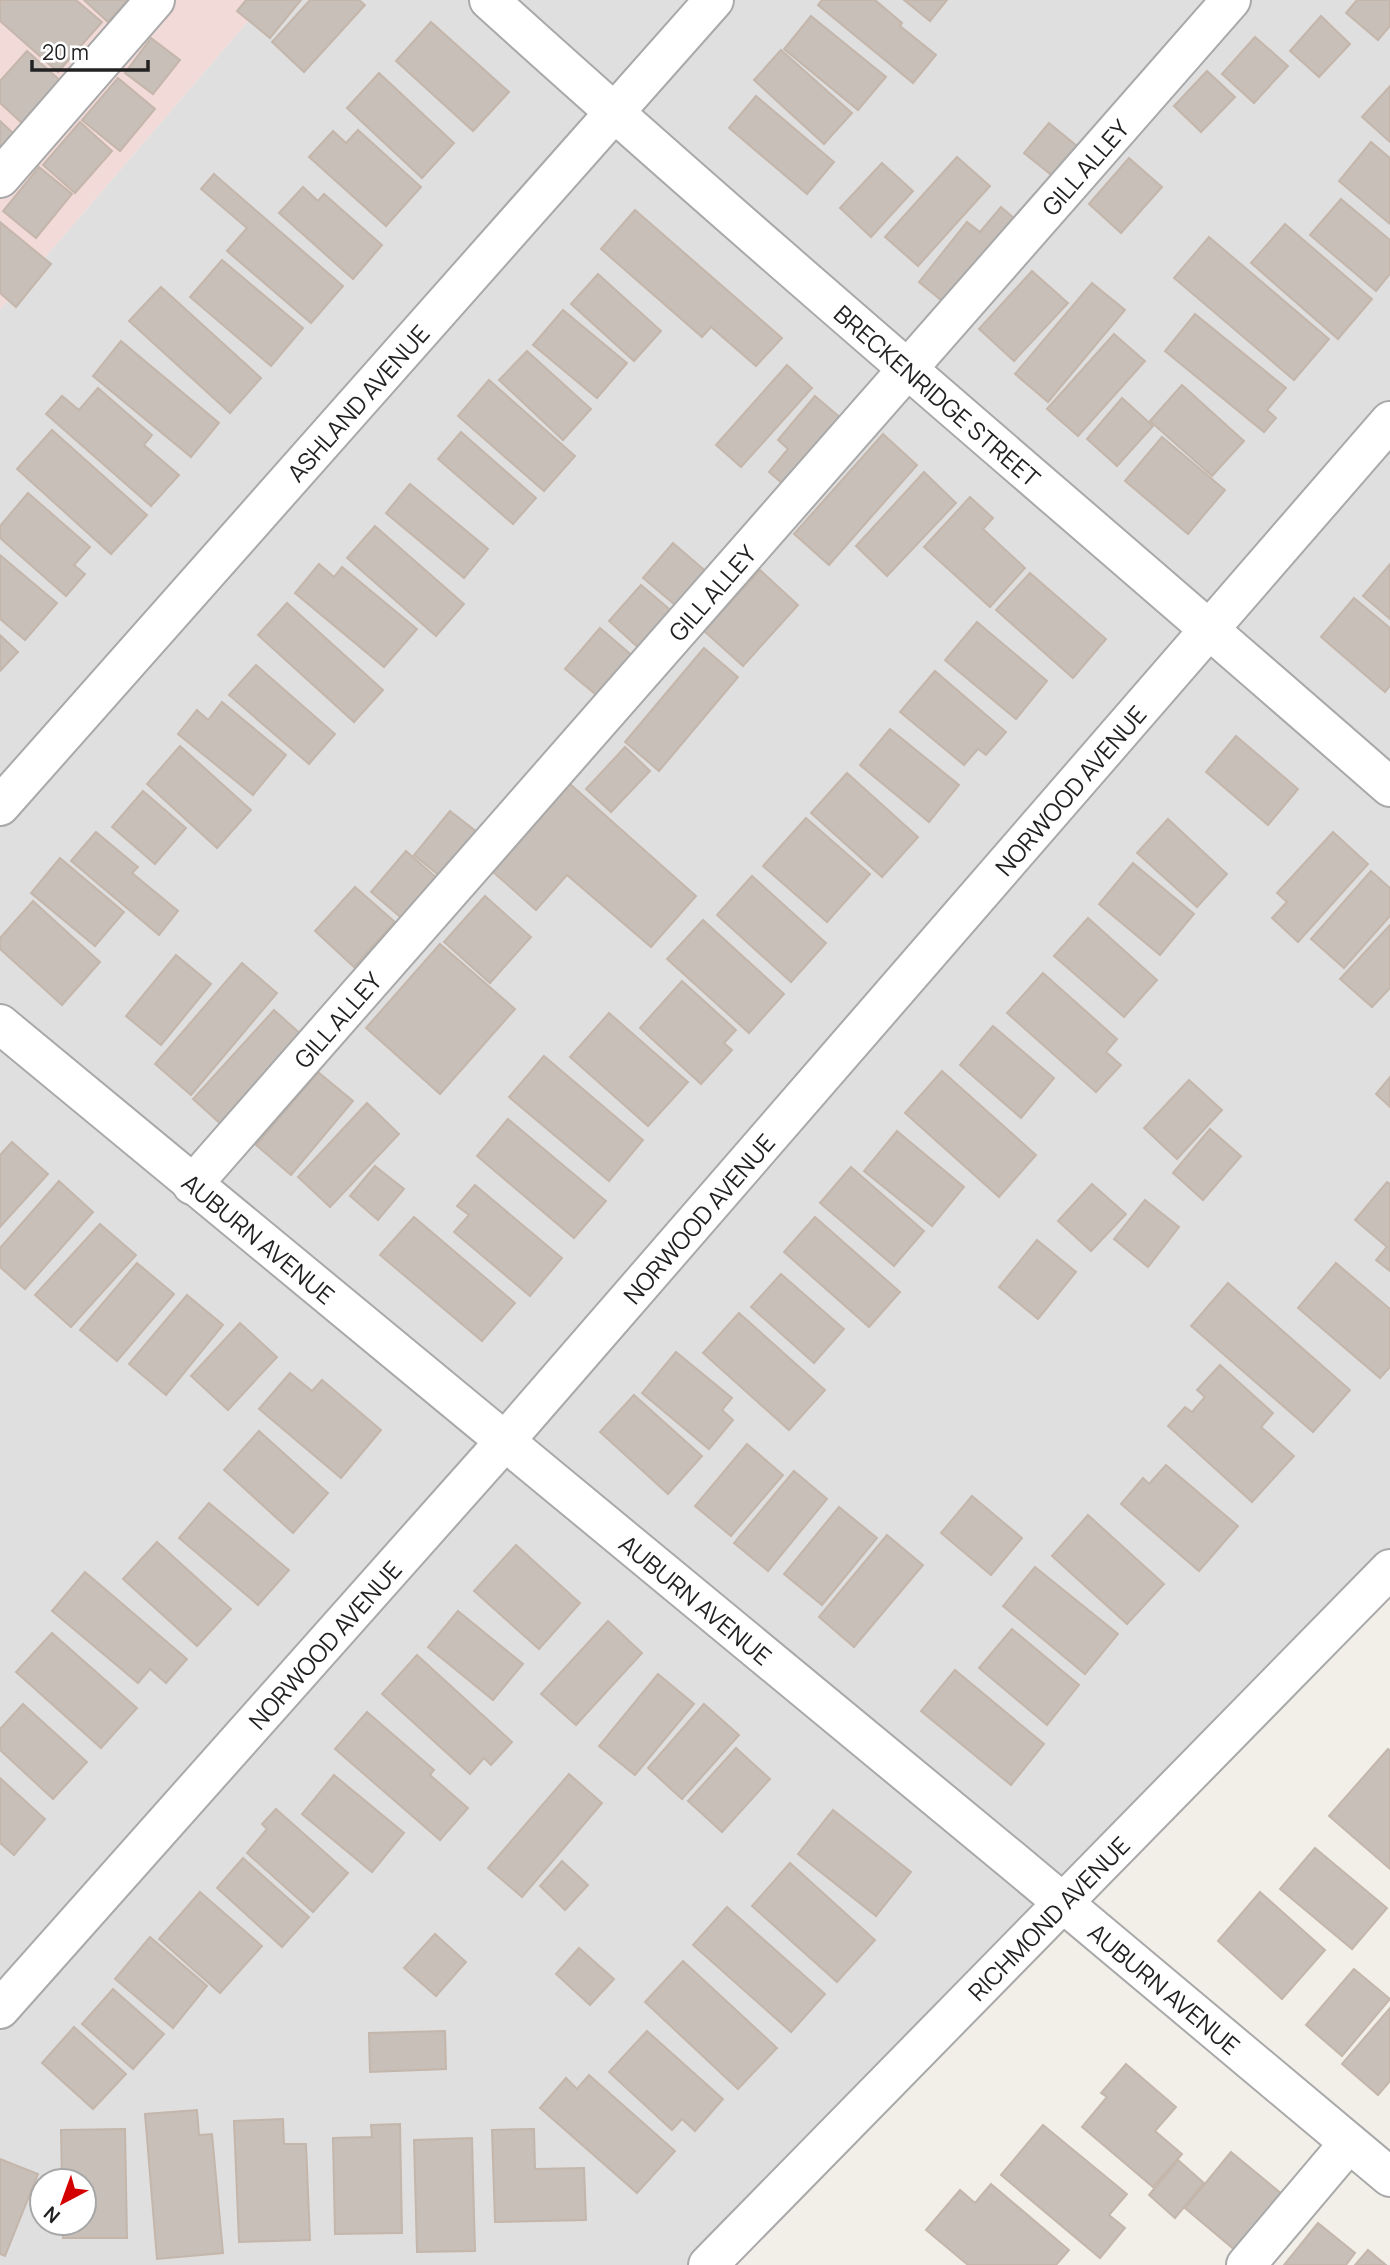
<svg xmlns="http://www.w3.org/2000/svg" width="1390" height="2265" font-family="Manrope,sans-serif">
<style>
.residential{fill:#e0dfdf;fill-rule:evenodd}
.commercial{fill:#f2dad9}
.building{fill:#c7bfb8;stroke:#c4b6ab;stroke-width:2}
.lines{fill:none;stroke-linecap:round;stroke-linejoin:round}
.minor-casing{stroke:#a9a9a9;stroke-width:42}
.minor{stroke:#fff;stroke-width:38}
.labels{text-anchor:middle;dominant-baseline:central;stroke-width:5;stroke-linejoin:round;paint-order:stroke}
.street-label{font-size:24px;fill:#222;stroke:#fff}
</style>
<rect width="100%" height="100%" fill="#f2efe9"/>
<path class="residential" d="M266 0H1390V1569L708 2265H0V310ZM42 2181H84V2223H42Z"/>
<path class="commercial" d="M0 0H266L0 310Z"/>
<g class="building">
<path d="M0 0H76L102 22 58 72 0 21Z"/>
<path d="M84 0H128L108 22Z"/>
<path d="M246 0H301L270 38 237 11Z"/>
<path d="M310 0H359L365 5 304 72 272 42Z"/>
<path d="M822 0H875L902 23 900 26 936 55 913 83 818 5Z"/>
<path d="M904 0H947L930 21Z"/>
<path d="M1357 0H1390V26L1378 40 1346 13Z"/>
<path d="M811 16 886 77 858 110 784 49Z"/>
<path d="M1321 16 1350 44 1319 77 1290 51Z"/>
<path d="M431 22 509 92 473 131 396 61Z"/>
<path d="M1255 37 1288 66 1254 103 1222 74Z"/>
<path d="M151 38 180 60 153 94 125 73Z"/>
<path d="M781 50 852 113 824 144 754 80Z"/>
<path d="M27 51 62 82 24 125 0 103V81Z"/>
<path d="M1207 71 1235 97 1201 132 1174 106Z"/>
<path d="M379 73 454 143 422 178 347 108Z"/>
<path d="M118 78 155 109 120 151 82 120Z"/>
<path d="M1390 86V142L1362 117Z"/>
<path d="M756 96 834 162 807 194 729 128Z"/>
<path d="M0 121 14 134 0 150Z"/>
<path d="M80 122 112 151 75 193 43 165Z"/>
<path d="M1049 123 1083 151 1059 181 1024 153Z"/>
<path d="M358 130 421 187 386 226 309 157 333 131 346 143Z"/>
<path d="M1371 142 1390 158V224L1339 181Z"/>
<path d="M957 157 990 186 918 266 885 237Z"/>
<path d="M1129 158 1162 187 1121 233 1089 204Z"/>
<path d="M882 163 913 191 871 237 840 208Z"/>
<path d="M39 167 72 194 36 238 3 211Z"/>
<path d="M214 174 343 286 311 323 227 251 247 228 201 189Z"/>
<path d="M303 187 318 201 324 194 382 245 353 279 279 213Z"/>
<path d="M1341 199 1390 240V274L1376 291 1310 235Z"/>
<path d="M1001 207 1021 224 952 309 919 282 967 222 980 232Z"/>
<path d="M635 210 782 338 756 366 711 327 702 337 601 249Z"/>
<path d="M0 222 51 264 16 307 0 293Z"/>
<path d="M1285 224 1372 299 1338 339 1251 263Z"/>
<path d="M1209 237 1329 339 1294 380 1174 278Z"/>
<path d="M222 260 303 328 271 366 190 297Z"/>
<path d="M1032 271 1068 303 1014 361 979 329Z"/>
<path d="M598 274 661 331 634 361 571 304Z"/>
<path d="M1092 283 1125 310 1048 402 1015 374Z"/>
<path d="M161 287 261 378 230 413 129 321Z"/>
<path d="M563 310 627 363 597 398 533 345Z"/>
<path d="M1195 314 1286 388 1267 410 1276 418 1264 432 1165 351Z"/>
<path d="M1114 334 1145 361 1078 436 1047 409Z"/>
<path d="M121 341 219 423 191 457 93 376Z"/>
<path d="M527 351 591 409 563 440 499 380Z"/>
<path d="M787 365 812 388 741 467 716 445Z"/>
<path d="M489 380 575 456 544 491 458 416Z"/>
<path d="M1182 385 1244 441 1212 476 1150 421Z"/>
<path d="M98 388 152 435 144 445 179 475 151 506 46 414 62 396 79 410Z"/>
<path d="M815 396 849 425 792 492 769 472 788 449 778 440Z"/>
<path d="M1122 398 1153 426 1117 466 1087 439Z"/>
<path d="M52 430 147 515 111 554 17 469Z"/>
<path d="M461 432 536 498 513 524 438 459Z"/>
<path d="M883 434 917 465 829 565 794 534Z"/>
<path d="M1162 437 1225 490 1188 534 1125 481Z"/>
<path d="M924 472 956 503 887 576 856 546Z"/>
<path d="M410 484 488 549 464 578 386 513Z"/>
<path d="M28 493 90 547 74 565 85 574 66 596 0 538V526Z"/>
<path d="M970 497 993 518 983 529 1025 568 990 607 924 547Z"/>
<path d="M375 526 464 604 436 636 347 558Z"/>
<path d="M673 543 709 574 680 609 643 578Z"/>
<path d="M0 555 57 603 25 640 0 619Z"/>
<path d="M319 564 334 577 342 567 417 629 384 667 295 593Z"/>
<path d="M1390 564V619L1363 596Z"/>
<path d="M760 570 798 605 743 666 704 631Z"/>
<path d="M1030 573 1106 639 1073 678 996 610Z"/>
<path d="M641 585 674 613 641 650 609 621Z"/>
<path d="M1354 598 1390 628V686L1385 692 1321 637Z"/>
<path d="M287 603 383 690 354 722 258 635Z"/>
<path d="M977 622 1047 681 1016 719 945 660Z"/>
<path d="M600 628 634 657 600 698 565 669Z"/>
<path d="M0 635 18 652 0 671Z"/>
<path d="M704 648 738 677 659 771 625 742Z"/>
<path d="M256 665 335 734 309 764 229 695Z"/>
<path d="M935 671 1006 732 986 755 978 749 964 765 900 712Z"/>
<path d="M222 702 286 755 253 795 178 734 197 710 208 720Z"/>
<path d="M890 729 959 785 929 822 860 765Z"/>
<path d="M1236 736 1298 789 1268 825 1206 772Z"/>
<path d="M180 746 251 810 217 848 147 784Z"/>
<path d="M625 747 650 771 611 812 586 789Z"/>
<path d="M847 773 918 837 882 877 811 813Z"/>
<path d="M570 784 696 896 651 947 567 875 536 910 493 872Z"/>
<path d="M143 791 186 828 155 864 112 827Z"/>
<path d="M450 811 477 832 441 877 414 855Z"/>
<path d="M806 818 870 874 827 922 763 866Z"/>
<path d="M1168 819 1227 874 1197 907 1137 853Z"/>
<path d="M96 832 138 867 132 873 178 911 159 935 71 861Z"/>
<path d="M1333 832 1368 864 1298 942 1272 918 1287 902 1277 893Z"/>
<path d="M406 851 439 880 404 920 371 892Z"/>
<path d="M60 858 124 912 95 946 31 893Z"/>
<path d="M1133 863 1194 914 1160 955 1099 904Z"/>
<path d="M1371 871 1390 888V916L1344 968 1311 939Z"/>
<path d="M752 876 826 943 791 982 717 915Z"/>
<path d="M355 887 395 922 354 967 315 931Z"/>
<path d="M485 896 531 937 490 983 444 942Z"/>
<path d="M33 901 100 962 62 1005 0 949V938Z"/>
<path d="M1088 918 1157 980 1124 1017 1054 956Z"/>
<path d="M703 920 784 994 749 1033 667 959Z"/>
<path d="M1390 925V988L1372 1007 1340 979Z"/>
<path d="M440 944 515 1009 440 1094 366 1028Z"/>
<path d="M176 955 211 984 161 1045 126 1016Z"/>
<path d="M242 963 277 993 191 1095 155 1064Z"/>
<path d="M1043 973 1117 1039 1106 1052 1121 1065 1096 1092 1007 1013Z"/>
<path d="M682 981 736 1030 724 1043 732 1050 701 1084 640 1028Z"/>
<path d="M274 1010 304 1037 223 1126 193 1099Z"/>
<path d="M609 1013 688 1082 648 1126 570 1057Z"/>
<path d="M993 1026 1054 1078 1021 1118 960 1065Z"/>
<path d="M544 1056 643 1140 609 1181 509 1097Z"/>
<path d="M942 1071 1036 1155 999 1197 905 1113Z"/>
<path d="M318 1072 353 1101 291 1175 256 1145Z"/>
<path d="M1390 1077V1107L1376 1094Z"/>
<path d="M1189 1080 1222 1110 1177 1159 1144 1128Z"/>
<path d="M367 1103 399 1134 330 1207 298 1177Z"/>
<path d="M508 1119 606 1201 574 1238 477 1156Z"/>
<path d="M1210 1129 1241 1156 1203 1200 1173 1173Z"/>
<path d="M897 1131 964 1187 932 1226 864 1171Z"/>
<path d="M12 1142 48 1174 0 1227V1155Z"/>
<path d="M375 1166 404 1189 378 1220 350 1196Z"/>
<path d="M851 1167 924 1231 894 1266 820 1203Z"/>
<path d="M59 1181 93 1212 25 1289 0 1267V1248Z"/>
<path d="M1387 1182 1390 1184V1271L1376 1260 1387 1247 1355 1220Z"/>
<path d="M1092 1184 1126 1214 1091 1251 1058 1221Z"/>
<path d="M475 1185 562 1258 530 1296 454 1232 469 1215 457 1206Z"/>
<path d="M1145 1200 1179 1227 1148 1267 1114 1239Z"/>
<path d="M414 1217 515 1303 482 1341 380 1255Z"/>
<path d="M815 1217 900 1292 869 1327 784 1252Z"/>
<path d="M100 1224 136 1255 71 1327 35 1295Z"/>
<path d="M1037 1240 1076 1272 1038 1319 999 1287Z"/>
<path d="M137 1263 174 1294 117 1361 80 1330Z"/>
<path d="M1336 1263 1390 1309V1367L1380 1378 1298 1308Z"/>
<path d="M781 1274 844 1329 814 1363 751 1307Z"/>
<path d="M1228 1283 1350 1390 1313 1432 1191 1326Z"/>
<path d="M187 1295 223 1325 166 1395 129 1364Z"/>
<path d="M739 1313 825 1390 789 1430 703 1353Z"/>
<path d="M240 1323 277 1357 228 1410 191 1376Z"/>
<path d="M676 1352 732 1398 722 1410 733 1420 709 1449 642 1393Z"/>
<path d="M1220 1365 1273 1413 1261 1427 1294 1456 1252 1502 1168 1426 1185 1407 1192 1412 1205 1397 1197 1390Z"/>
<path d="M290 1373 312 1391 322 1380 381 1430 341 1478 259 1409Z"/>
<path d="M634 1395 702 1456 668 1494 600 1432Z"/>
<path d="M259 1431 328 1493 293 1533 224 1470Z"/>
<path d="M747 1444 783 1475 731 1536 695 1506Z"/>
<path d="M1166 1465 1238 1526 1199 1571 1121 1504 1143 1478 1149 1484Z"/>
<path d="M794 1471 827 1499 768 1571 734 1543Z"/>
<path d="M972 1496 1022 1538 991 1575 941 1533Z"/>
<path d="M209 1503 289 1570 258 1605 179 1538Z"/>
<path d="M839 1507 877 1538 822 1605 784 1574Z"/>
<path d="M1088 1515 1164 1584 1127 1624 1052 1556Z"/>
<path d="M887 1535 923 1565 854 1647 819 1617Z"/>
<path d="M157 1542 231 1609 197 1646 123 1579Z"/>
<path d="M516 1545 580 1603 539 1649 474 1591Z"/>
<path d="M1035 1567 1118 1634 1085 1674 1003 1606Z"/>
<path d="M85 1572 187 1659 166 1683 150 1669 138 1683 52 1611Z"/>
<path d="M458 1611 523 1664 493 1700 428 1647Z"/>
<path d="M608 1621 642 1653 576 1725 541 1694Z"/>
<path d="M1012 1629 1079 1685 1047 1725 979 1668Z"/>
<path d="M52 1633 137 1708 101 1748 16 1672Z"/>
<path d="M417 1655 512 1742 491 1765 484 1758 470 1774 382 1694Z"/>
<path d="M955 1670 1044 1744 1011 1785 921 1711Z"/>
<path d="M658 1674 694 1704 635 1775 599 1746Z"/>
<path d="M23 1704 87 1762 53 1799 0 1750V1729Z"/>
<path d="M704 1704 739 1735 682 1799 648 1768Z"/>
<path d="M367 1712 434 1770 430 1775 468 1808 440 1840 335 1749Z"/>
<path d="M736 1748 770 1779 722 1832 688 1801Z"/>
<path d="M1388 1749 1390 1751V1869L1329 1816Z"/>
<path d="M569 1774 602 1803 522 1897 488 1868Z"/>
<path d="M334 1775 404 1833 372 1872 302 1814Z"/>
<path d="M0 1778 45 1819 14 1855 0 1843Z"/>
<path d="M276 1809 348 1873 313 1912 247 1853 267 1829 262 1824Z"/>
<path d="M833 1810 911 1872 876 1916 798 1854Z"/>
<path d="M1315 1848 1387 1908 1352 1949 1280 1889Z"/>
<path d="M243 1858 309 1917 282 1947 217 1888Z"/>
<path d="M562 1861 588 1885 565 1910 540 1886Z"/>
<path d="M790 1863 875 1940 837 1982 752 1906Z"/>
<path d="M200 1892 262 1946 220 1993 159 1939Z"/>
<path d="M1260 1892 1325 1950 1282 1999 1218 1941Z"/>
<path d="M727 1907 825 1994 791 2032 693 1945Z"/>
<path d="M435 1934 466 1962 436 1996 404 1968Z"/>
<path d="M150 1937 207 1986 173 2028 115 1979Z"/>
<path d="M579 1948 614 1979 590 2005 556 1974Z"/>
<path d="M683 1961 777 2048 738 2089 645 2002Z"/>
<path d="M1354 1969 1390 1999 1342 2056 1306 2025Z"/>
<path d="M113 1989 164 2034 133 2069 82 2024Z"/>
<path d="M1390 2008V2081L1378 2095 1342 2064Z"/>
<path d="M74 2027 126 2074 93 2109 42 2063Z"/>
<path d="M445 2031 446 2069 370 2072 369 2033Z"/>
<path d="M647 2031 723 2099 695 2131 682 2119 672 2130 609 2072Z"/>
<path d="M1126 2064 1176 2107 1155 2131 1182 2154 1153 2187 1082 2127 1107 2097 1101 2093Z"/>
<path d="M589 2075 675 2151 637 2193 540 2108 566 2078 577 2089Z"/>
<path d="M197 2110 199 2135 212 2134 223 2253 157 2259 145 2114Z"/>
<path d="M283 2119 284 2144H306L310 2240 239 2242 234 2121Z"/>
<path d="M400 2124 402 2233 335 2234 333 2138 372 2137 371 2125Z"/>
<path d="M1043 2125 1127 2194 1109 2215 1125 2228 1100 2258 1001 2175Z"/>
<path d="M125 2129 127 2238H63L62 2223H84V2181H62L61 2130Z"/>
<path d="M534 2129 535 2169 584 2168 586 2220 495 2222 492 2130Z"/>
<path d="M472 2138 475 2251 417 2252 414 2140Z"/>
<path d="M1231 2152 1283 2195 1236 2251 1185 2208Z"/>
<path d="M0 2159 38 2174 5 2256 0 2254Z"/>
<path d="M1178 2160 1204 2183 1175 2218 1149 2195Z"/>
<path d="M991 2184 1069 2250 1056 2265H968L926 2230 960 2190 975 2203Z"/>
<path d="M1318 2223 1355 2253 1346 2265H1284Z"/>
<path d="M1368 2250 1386 2265H1355Z"/>
</g>
<g class="lines">
<defs>
<g id="minor">
<path id="s1" d="M489 0C785 268 1090 524 1390 787"/>
<path d="M0 178 155 0"/>
<path id="s2" d="M0 806 714 0"/>
<path id="s3" d="M0 1024 1013 1861 1390 2177"/>
<path id="s4" d="M192 1185 1231 0"/>
<path id="s5" d="M0 2009 505 1441 1390 421"/>
<path id="s6" d="M708 2265 1390 1569"/>
<path d="M1246 2265 1349 2143"/>
</g>
</defs>
<use href="#minor" class="minor-casing"/>
<use href="#minor" class="minor"/>
</g>
<g class="labels">
<g class="street-label">
<text stroke="none"><textPath href="#s4" startOffset="1354">GILL ALLEY</textPath></text>
<text stroke="none"><textPath href="#s1" startOffset="598">BRECKENRIDGE STREET</textPath></text>
<text stroke="none"><textPath href="#s2" startOffset="539">ASHLAND AVENUE</textPath></text>
<text stroke="none"><textPath href="#s4" startOffset="788">GILL ALLEY</textPath></text>
<text stroke="none"><textPath href="#s5" startOffset="1622">NORWOOD AVENUE</textPath></text>
<text stroke="none"><textPath href="#s4" startOffset="220">GILL ALLEY</textPath></text>
<text stroke="none"><textPath href="#s5" startOffset="1055">NORWOOD AVENUE</textPath></text>
<text stroke="none"><textPath href="#s3" startOffset="336">AUBURN AVENUE</textPath></text>
<text stroke="none"><textPath href="#s3" startOffset="903">AUBURN AVENUE</textPath></text>
<text stroke="none"><textPath href="#s5" startOffset="488">NORWOOD AVENUE</textPath></text>
<text stroke="none"><textPath href="#s6" startOffset="486">RICHMOND AVENUE</textPath></text>
<text stroke="none"><textPath href="#s3" startOffset="1512">AUBURN AVENUE</textPath></text>
</g>
</g>
<g transform="translate(63 2202) rotate(221)"><circle r="33" fill="#ffffff" stroke="#a7a7a7" stroke-width="2"/>
<path d="M0-5L12 26L0 18L-12 26Z" fill="#d40000"/>
<text y="-10" font-size="19" font-weight="bold" text-anchor="middle" fill="#222222">N</text>
</g>
<path d="M32 60v10h116v-10" fill="none" stroke="#222222" stroke-width="3.5"/>
<text x="42" y="60" font-size="21" fill="#222222" stroke="#ffffff" stroke-width="5" paint-order="stroke">20 m</text>
</svg>
